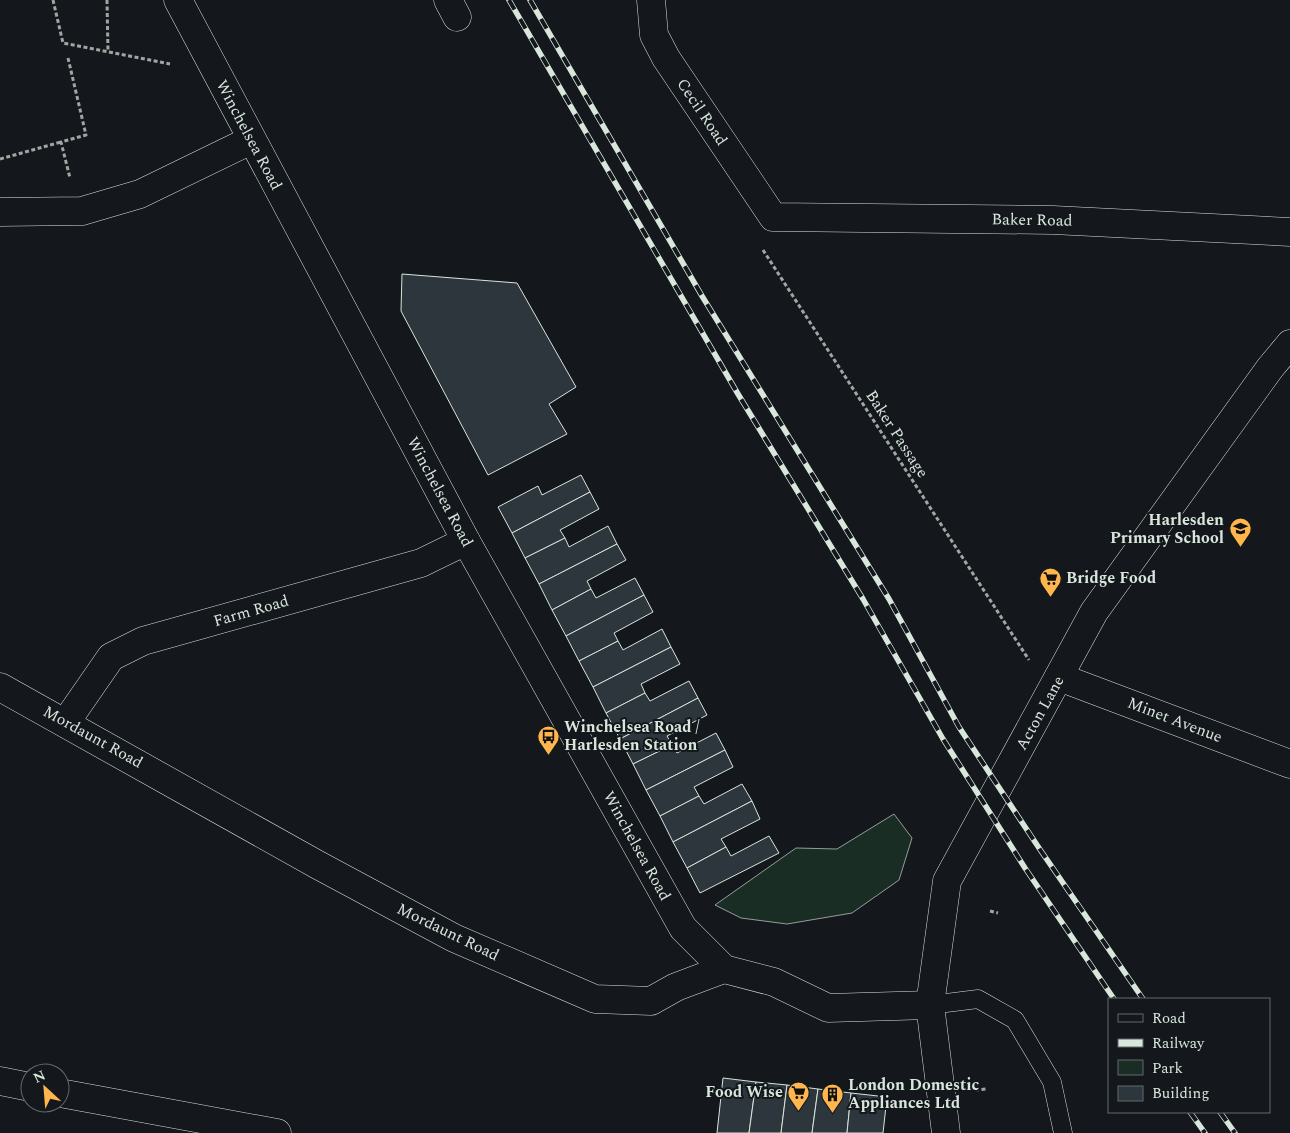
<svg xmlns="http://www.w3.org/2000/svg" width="1290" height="1133" font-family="Spectral,serif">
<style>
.green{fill:#1a2d24;stroke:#939e99}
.building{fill:#2c363c;stroke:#d8e6dc}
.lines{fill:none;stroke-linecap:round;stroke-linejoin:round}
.service-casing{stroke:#d8e6dc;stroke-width:19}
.minor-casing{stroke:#d8e6dc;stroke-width:29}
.tertiary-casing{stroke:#d8e6dc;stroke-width:29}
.secondary-casing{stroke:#d8e6dc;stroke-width:29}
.path{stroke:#9da8a2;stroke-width:3;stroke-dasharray:4 2.5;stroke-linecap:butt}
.service{stroke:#14181c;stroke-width:18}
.minor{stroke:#14181c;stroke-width:28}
.tertiary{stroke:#14181c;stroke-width:28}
.secondary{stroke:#14181c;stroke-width:28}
.rail-casing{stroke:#d8e6dc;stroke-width:5.5}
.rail{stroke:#14181c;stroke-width:4;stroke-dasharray:11;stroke-linecap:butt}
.labels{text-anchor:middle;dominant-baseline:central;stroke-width:4;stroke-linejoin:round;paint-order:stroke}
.street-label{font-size:16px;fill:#d8e6dc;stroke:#14181c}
.poi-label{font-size:16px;font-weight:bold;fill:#d8e6dc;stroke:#14181c;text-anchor:start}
</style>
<rect width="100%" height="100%" fill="#14181c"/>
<path class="green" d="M894 814 912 838 899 880 852 913 787 924 741 918 715 905 796 848 837 849Z"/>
<g class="building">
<path d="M402 274 517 283 576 387 549 404 567 434 488 475 401 311Z"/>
<path d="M581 475 590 492 512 533 498 507 538 486 542 495Z"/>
<path d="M590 492 599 509 560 530 565 538 525 558 512 533Z"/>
<path d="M608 526 617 544 539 584 525 558 565 538 569 547Z"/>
<path d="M617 544 626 560 587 581 591 589 552 610 539 584Z"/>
<path d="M635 578 644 595 566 636 552 610 591 589 596 598Z"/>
<path d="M644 595 653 612 614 633 618 641 579 661 566 636Z"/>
<path d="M662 629 671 647 593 687 579 661 618 641 623 650Z"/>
<path d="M671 647 680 664 641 684 645 693 606 713 593 687Z"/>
<path d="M689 681 698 698 620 739 606 713 645 693 650 701Z"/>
<path d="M698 698 707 715 667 736 672 745 633 764 620 739Z"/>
<path d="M716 733 725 750 646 790 633 764 672 745 677 753Z"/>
<path d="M725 750 733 767 694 787 699 796 660 816 646 790Z"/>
<path d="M742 784 752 801 673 842 660 816 699 796 704 804Z"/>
<path d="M752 801 760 819 721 839 726 847 687 868 673 842Z"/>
<path d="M769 836 779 853 700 893 687 868 726 847 731 856Z"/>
<path d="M723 1078 756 1082 749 1133H717Z"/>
<path d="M756 1082 787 1085 781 1133H749Z"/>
<path d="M787 1085 818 1089 812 1133H781Z"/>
<path d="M818 1089 851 1093 847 1133H812Z"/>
<path d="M851 1093 887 1097 883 1133H847Z"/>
</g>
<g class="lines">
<defs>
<path id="service" d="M930 1005 978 999 1015 1020 1052 1082 1063 1133"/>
<g id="minor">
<path d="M448 0 457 17"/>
<path d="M651 0 654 35 666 58 773 217 1053 220 1290 232"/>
<path d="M0 212 82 211 140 194 251 140"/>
<path d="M1059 677 1290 764"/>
<path d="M0 687 318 865 454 938 595 999 651 1001 676 987 724 969"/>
<path d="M66 722 111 657 143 641 421 563 466 541"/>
<path d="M0 1081 30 1087"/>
<path d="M60 1093 277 1133"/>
</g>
<path id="tertiary" d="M178 0 466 541 683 928 724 969 774 982 828 1008 930 1005"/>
<path id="secondary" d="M946 1133 930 1005 947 881 1094 612 1270 368 1290 344"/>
</defs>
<use href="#service" class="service-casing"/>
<use href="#minor" class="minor-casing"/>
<use href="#tertiary" class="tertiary-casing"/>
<use href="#secondary" class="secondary-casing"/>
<g class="path">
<path d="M53 0 63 43 170 64"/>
<path d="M107 0 108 52"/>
<path d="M68 58 86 135 61 142 70 178"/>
<path d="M0 159 61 142"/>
<path d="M763 250 1029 660"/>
<path d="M990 911 998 913"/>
<path d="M975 1090 986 1089"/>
</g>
<use href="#service" class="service"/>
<use href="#minor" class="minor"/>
<use href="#tertiary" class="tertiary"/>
<use href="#secondary" class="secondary"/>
<defs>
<g id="rail">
<path d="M509 0 738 394 863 599 943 739 1025 868 1114 999"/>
<path d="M530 0 702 296 889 599 959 727 1041 851 1143 999"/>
<path d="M1190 1112 1205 1133"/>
<path d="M1220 1112 1235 1133"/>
</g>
</defs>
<use href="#rail" class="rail-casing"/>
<use href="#rail" class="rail"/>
</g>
<defs>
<symbol id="school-pin" viewBox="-11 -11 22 30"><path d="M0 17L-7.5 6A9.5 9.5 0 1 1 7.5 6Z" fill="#ffb74d" stroke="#14181c"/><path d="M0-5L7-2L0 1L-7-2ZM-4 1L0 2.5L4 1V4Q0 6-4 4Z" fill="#111"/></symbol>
<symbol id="supermarket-pin" viewBox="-11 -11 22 30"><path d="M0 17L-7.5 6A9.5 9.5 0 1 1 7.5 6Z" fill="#ffb74d" stroke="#14181c"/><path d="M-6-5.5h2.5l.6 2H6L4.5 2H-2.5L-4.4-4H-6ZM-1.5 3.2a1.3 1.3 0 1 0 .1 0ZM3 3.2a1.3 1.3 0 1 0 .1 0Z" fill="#111"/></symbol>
<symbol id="bus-pin" viewBox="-11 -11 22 30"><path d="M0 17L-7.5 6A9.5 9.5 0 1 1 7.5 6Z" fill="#ffb74d" stroke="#14181c"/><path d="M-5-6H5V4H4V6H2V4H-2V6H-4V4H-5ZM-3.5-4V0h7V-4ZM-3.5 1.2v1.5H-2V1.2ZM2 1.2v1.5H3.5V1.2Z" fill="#111"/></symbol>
<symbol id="building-pin" viewBox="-11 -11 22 30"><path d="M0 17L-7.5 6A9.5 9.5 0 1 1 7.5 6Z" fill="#ffb74d" stroke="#14181c"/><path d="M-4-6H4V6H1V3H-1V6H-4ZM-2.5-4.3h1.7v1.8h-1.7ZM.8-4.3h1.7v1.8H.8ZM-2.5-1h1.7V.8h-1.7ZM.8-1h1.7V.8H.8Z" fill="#111"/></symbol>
</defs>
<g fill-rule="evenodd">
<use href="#school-pin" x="1228" y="516" width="25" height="34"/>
<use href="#supermarket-pin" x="1038" y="566" width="25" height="34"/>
<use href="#bus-pin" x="536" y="724" width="25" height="34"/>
<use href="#supermarket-pin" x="786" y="1080" width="25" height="34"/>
<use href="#building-pin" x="820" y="1082" width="25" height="34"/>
</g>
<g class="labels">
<g class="street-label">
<text transform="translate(702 112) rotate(56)">Cecil Road</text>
<text transform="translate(249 135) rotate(62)">Winchelsea Road</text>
<text transform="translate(1032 220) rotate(1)">Baker Road</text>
<text transform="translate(897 434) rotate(57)">Baker Passage</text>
<text transform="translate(440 492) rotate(62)">Winchelsea Road</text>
<text transform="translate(251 611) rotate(-16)">Farm Road</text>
<text transform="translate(1040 713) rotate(-61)">Acton Lane</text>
<text transform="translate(1175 720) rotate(21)">Minet Avenue</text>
<text transform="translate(93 737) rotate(29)">Mordaunt Road</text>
<text transform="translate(637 846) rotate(61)">Winchelsea Road</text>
<text transform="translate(448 932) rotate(26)">Mordaunt Road</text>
</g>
<g class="poi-label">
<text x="1224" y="520" text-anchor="end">Harlesden<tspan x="1224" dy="18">Primary School</tspan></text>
<text x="1066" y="578">Bridge Food</text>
<text x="564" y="727">Winchelsea Road /<tspan x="564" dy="18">Harlesden Station</tspan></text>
<text x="848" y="1085">London Domestic<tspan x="848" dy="18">Appliances Ltd</tspan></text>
<text x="783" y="1092" text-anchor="end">Food Wise</text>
</g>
</g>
<rect x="1108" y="998" width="162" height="115" fill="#14181c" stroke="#626a69"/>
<rect x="1118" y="1014" width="25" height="8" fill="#14181c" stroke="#626a69"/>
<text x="1152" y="1023" font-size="15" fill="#d8e6dc">Road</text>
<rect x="1118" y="1039" width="25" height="8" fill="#d8e6dc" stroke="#626a69"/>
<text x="1152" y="1048" font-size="15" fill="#d8e6dc">Railway</text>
<rect x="1118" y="1060" width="25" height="15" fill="#1a2d24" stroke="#626a69"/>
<text x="1152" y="1073" font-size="15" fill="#d8e6dc">Park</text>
<rect x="1118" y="1086" width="25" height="15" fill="#2c363c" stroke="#626a69"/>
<text x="1152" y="1098" font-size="15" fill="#d8e6dc">Building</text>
<g transform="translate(45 1088) rotate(334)"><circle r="24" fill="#14181c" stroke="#626a69"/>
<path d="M0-4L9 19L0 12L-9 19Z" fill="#ffb74d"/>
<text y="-8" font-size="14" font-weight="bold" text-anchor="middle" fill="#d8e6dc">N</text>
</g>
</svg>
